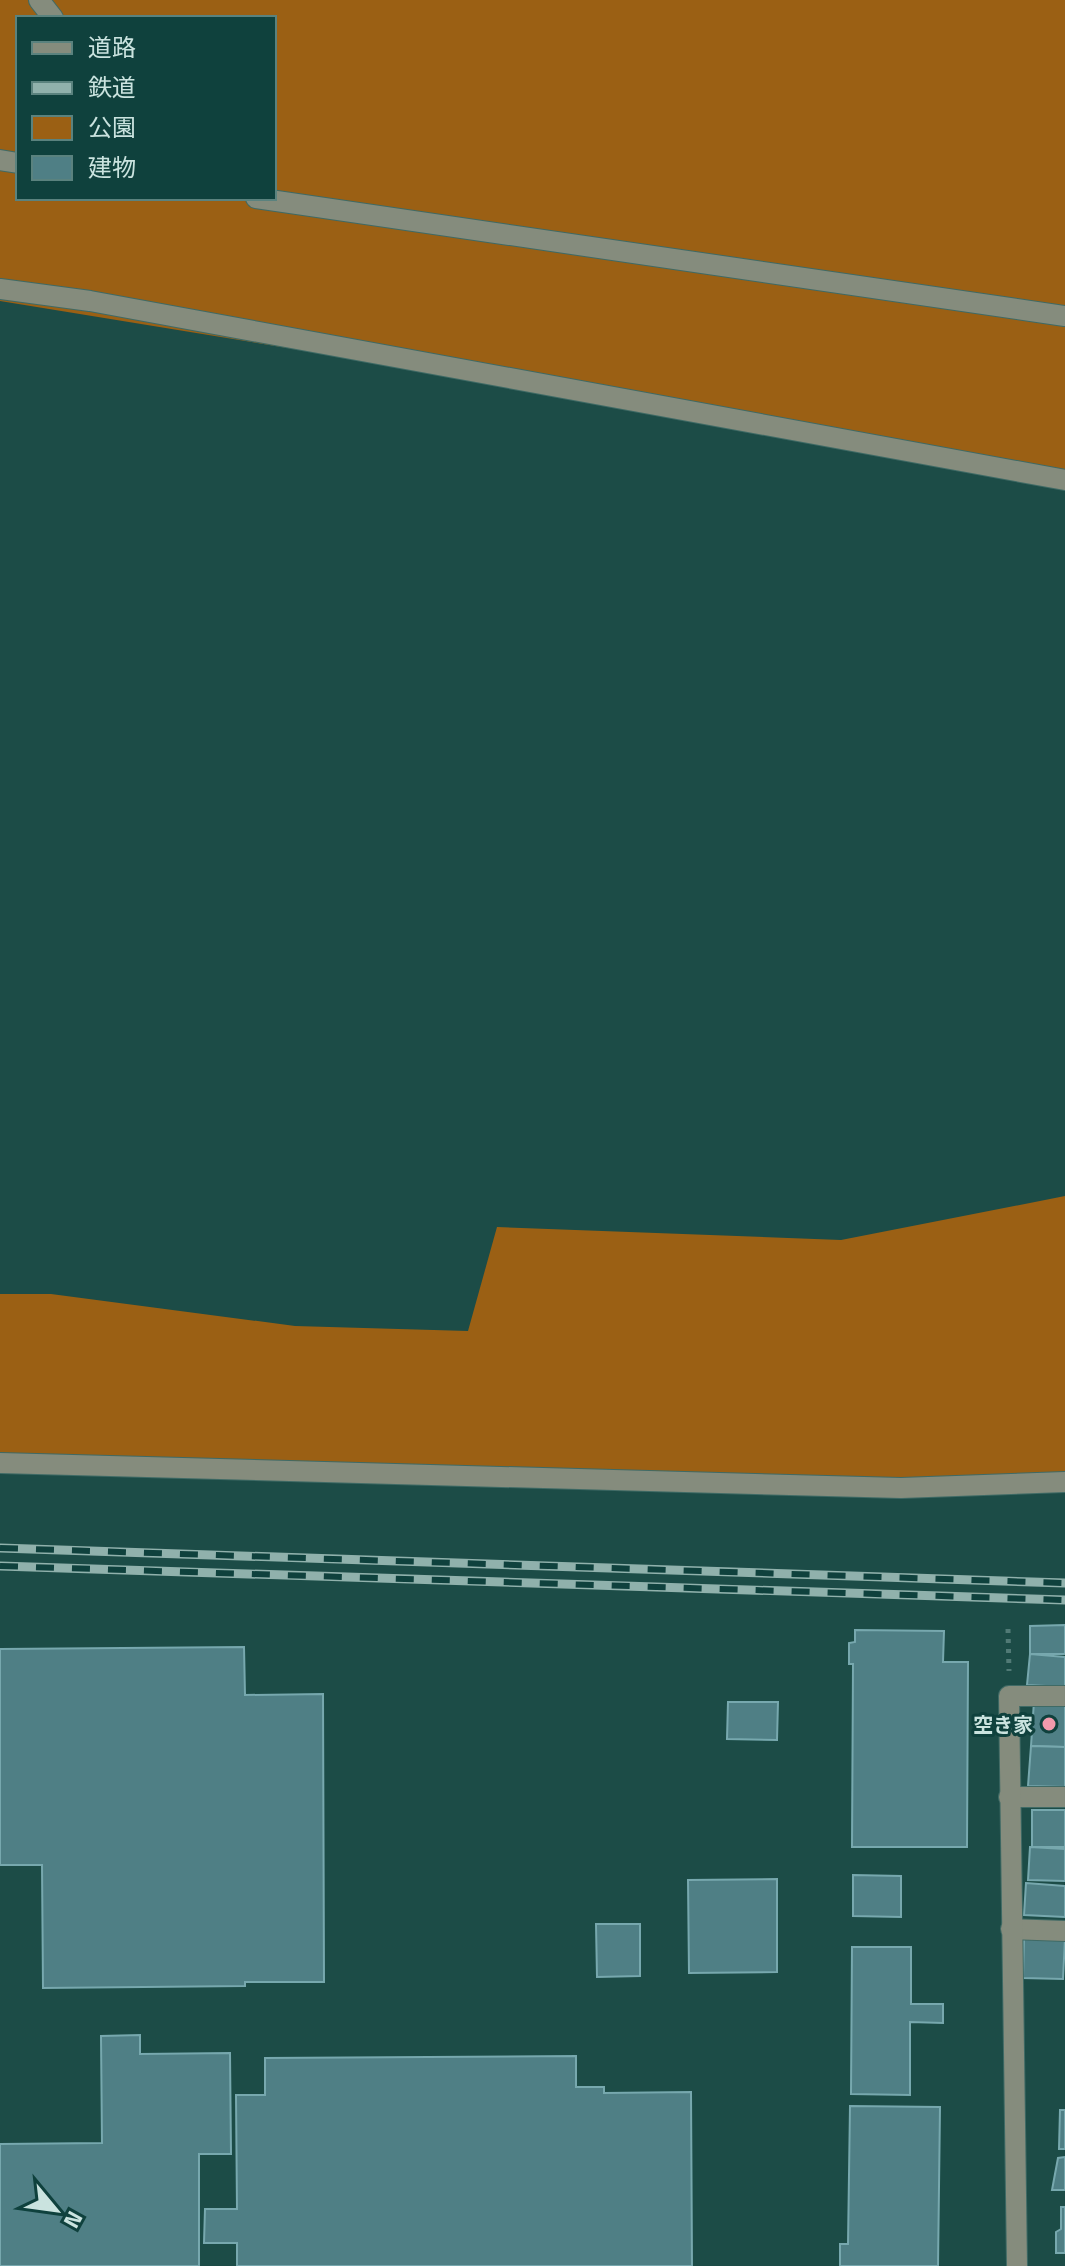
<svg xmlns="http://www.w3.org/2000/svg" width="1065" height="2266" font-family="'Titillium Web','Noto Sans JP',sans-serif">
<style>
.green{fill:#9b6014;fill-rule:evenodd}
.building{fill:#4f7f85;stroke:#77a8ae;stroke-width:2}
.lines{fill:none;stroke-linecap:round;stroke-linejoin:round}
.minor-casing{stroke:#3f6a65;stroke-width:22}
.path{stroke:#517a76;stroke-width:5;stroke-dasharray:4 6;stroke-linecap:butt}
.minor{stroke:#858c7d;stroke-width:20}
.rail-casing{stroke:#90b1ac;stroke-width:9}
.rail{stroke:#0f413d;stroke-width:6;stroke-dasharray:18;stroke-linecap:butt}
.poi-dot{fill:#f29aac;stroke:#0f413d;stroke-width:3}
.labels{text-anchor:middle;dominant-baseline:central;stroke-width:6;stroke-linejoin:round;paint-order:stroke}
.poi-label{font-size:20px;font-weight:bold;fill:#cae3df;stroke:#0f413d;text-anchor:end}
</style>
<rect width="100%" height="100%" fill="#1c4c47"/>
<g class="green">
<path d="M0 0H1065V475L0 301ZM18 18H274V198H18Z"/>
<path d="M1065 1196V1478L759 1484 0 1463V1294H51L295 1326 468 1331 497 1227 841 1240Z"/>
</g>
<g class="building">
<path d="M1065 1625V1654H1030V1626Z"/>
<path d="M855 1630 944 1631 943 1662H968L967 1847H852L853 1664H849V1643L855 1642Z"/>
<path d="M244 1647 245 1695 323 1694 324 1982H245V1986L43 1988 42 1865H0V1649Z"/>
<path d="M1030 1654 1065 1657V1687L1027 1685Z"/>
<path d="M1034 1701H1065V1747L1031 1746Z"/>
<path d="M728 1702H778L777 1740 727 1739Z"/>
<path d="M1031 1746 1065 1747V1787L1028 1786Z"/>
<rect x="1032" y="1810" width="33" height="37"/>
<path d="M1030 1847 1065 1849V1881L1028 1880Z"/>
<path d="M853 1875 901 1876V1917L853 1916Z"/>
<path d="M777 1879V1972L689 1973 688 1880Z"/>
<path d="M1026 1883 1065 1886V1917L1024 1915Z"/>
<path d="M596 1924H640V1976L597 1977Z"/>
<path d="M1024 1937 1065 1938 1063 1979 1023 1978Z"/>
<path d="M852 1947H911V2004H943V2023L910 2022V2095L851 2094Z"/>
<path d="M140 2035V2054L230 2053 231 2154H199V2266H0V2144L102 2143 101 2036Z"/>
<path d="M576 2056V2087H604V2093L691 2092 692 2266H237V2243H204L205 2209H237L236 2095H265V2058Z"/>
<path d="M850 2106 940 2107 938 2266H840V2244H848Z"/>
<path d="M1060 2110H1065V2149H1059Z"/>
<path d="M1065 2157V2190H1052L1058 2158Z"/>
<path d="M1061 2207H1065V2253H1056V2232L1061 2229Z"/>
</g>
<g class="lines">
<defs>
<g id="minor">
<path d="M39 0 53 18"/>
<path d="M0 160 18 163"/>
<path d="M256 198 1065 316"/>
<path d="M0 289 90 301 1065 480"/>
<path d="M0 1463 901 1488 1065 1482"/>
<path d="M1009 1797H1065"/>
<path d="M1011 1929 1065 1931"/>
<path d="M1017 2266 1009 1696H1065"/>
</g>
</defs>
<use href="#minor" class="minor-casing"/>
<path class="path" d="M1008 1629 1009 1671"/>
<use href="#minor" class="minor"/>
<defs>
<g id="rail">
<path d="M0 1548 1065 1583"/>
<path d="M0 1566 1065 1600"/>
</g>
</defs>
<use href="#rail" class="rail-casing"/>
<use href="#rail" class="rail"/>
</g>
<circle class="poi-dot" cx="1049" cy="1724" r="8"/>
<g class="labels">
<g class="poi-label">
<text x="1033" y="1724">空き家</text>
</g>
</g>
<rect x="16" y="16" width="260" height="184" fill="#0f413d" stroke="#5a827e" stroke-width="2"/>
<rect x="32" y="42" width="40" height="12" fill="#858c7d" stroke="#5a827e" stroke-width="2"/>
<text x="88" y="56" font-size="24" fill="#cae3df">道路</text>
<rect x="32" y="82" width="40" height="12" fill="#90b1ac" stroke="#5a827e" stroke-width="2"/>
<text x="88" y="96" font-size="24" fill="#cae3df">鉄道</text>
<rect x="32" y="116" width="40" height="24" fill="#9b6014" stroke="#5a827e" stroke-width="2"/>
<text x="88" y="136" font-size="24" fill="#cae3df">公園</text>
<rect x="32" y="156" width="40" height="24" fill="#4f7f85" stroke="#5a827e" stroke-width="2"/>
<text x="88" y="176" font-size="24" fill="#cae3df">建物</text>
<g transform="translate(56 2210) rotate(119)" stroke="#0f413d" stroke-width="6" paint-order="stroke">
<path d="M0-6L14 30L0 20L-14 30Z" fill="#cae3df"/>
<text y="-12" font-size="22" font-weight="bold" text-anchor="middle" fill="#cae3df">N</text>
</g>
</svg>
